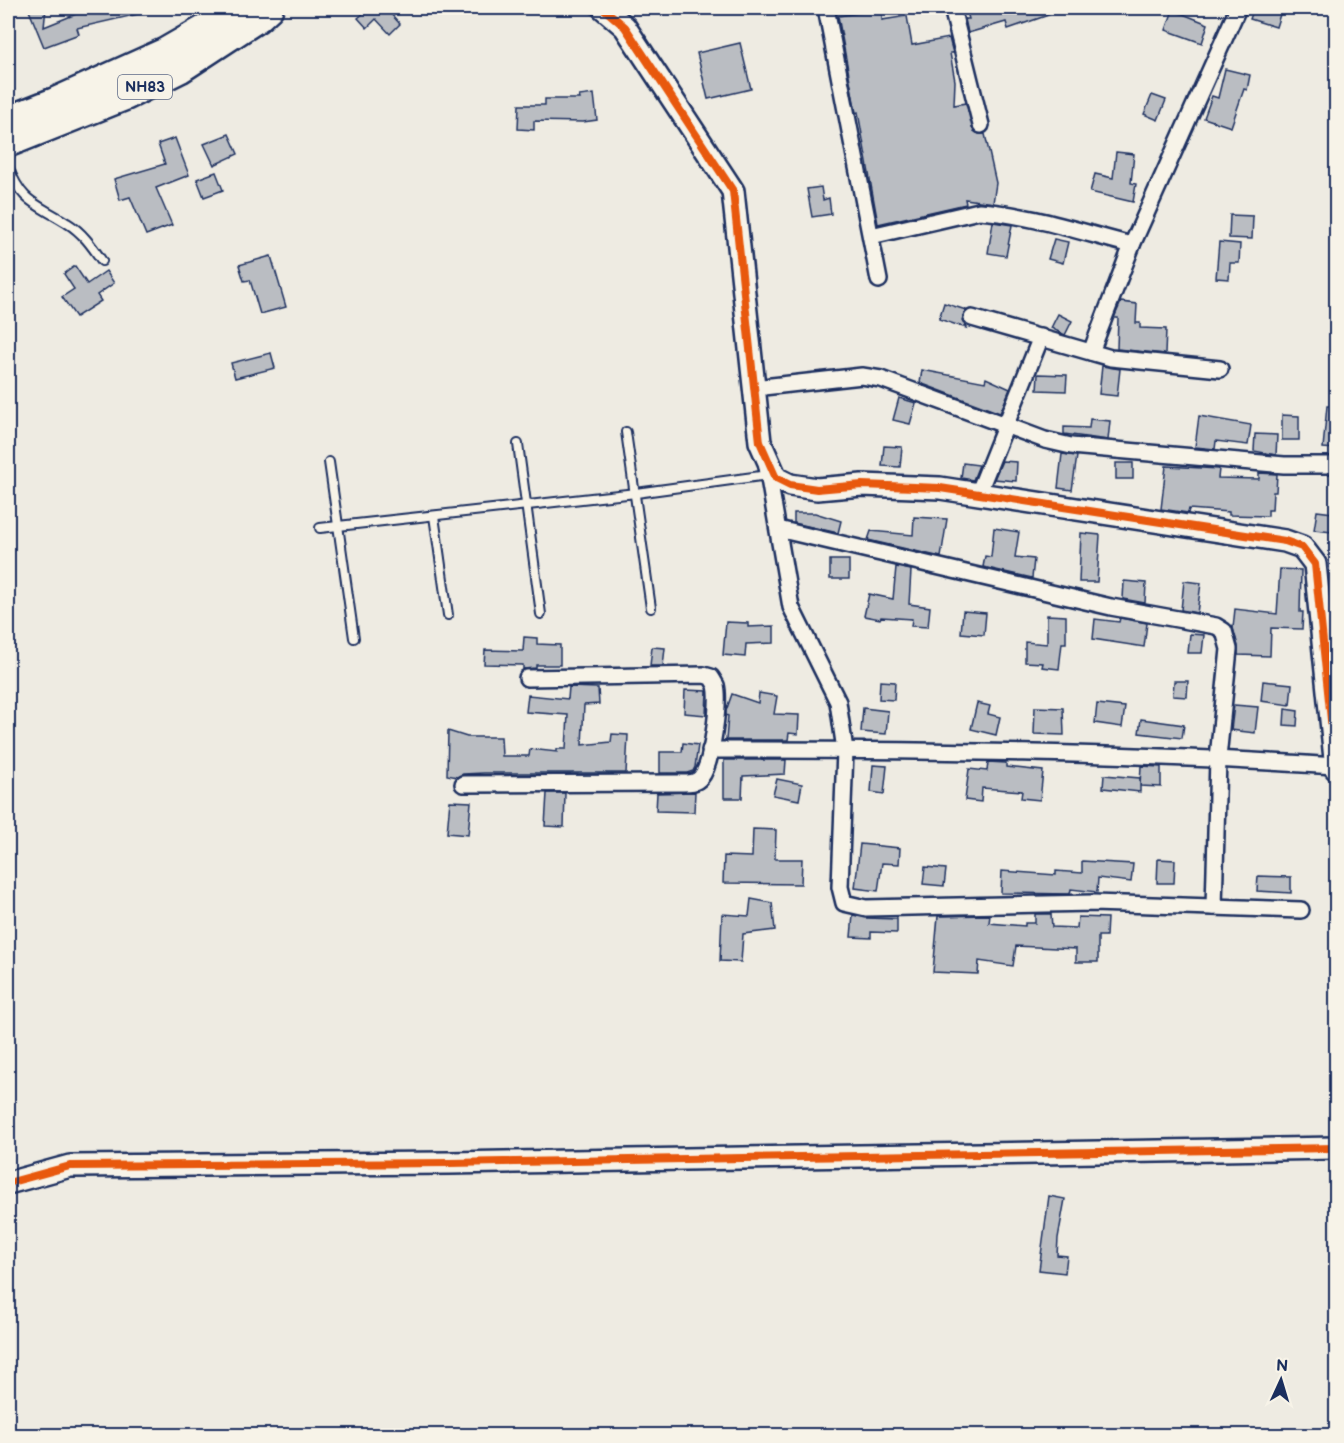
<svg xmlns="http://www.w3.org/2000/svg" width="1344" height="1443" font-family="'Balsamiq Sans',sans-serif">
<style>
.building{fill:#babdc2;stroke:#1b2f5e;stroke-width:1.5}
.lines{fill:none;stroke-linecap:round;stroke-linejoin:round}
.lane-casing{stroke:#1b2f5e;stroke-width:12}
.street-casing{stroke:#1b2f5e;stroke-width:20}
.secondary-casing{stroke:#1b2f5e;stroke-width:26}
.highway-casing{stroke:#1b2f5e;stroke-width:32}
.lane{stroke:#f7f3e8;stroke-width:8}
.street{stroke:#f7f3e8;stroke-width:15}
.secondary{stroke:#f7f3e8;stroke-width:21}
.highway{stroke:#f7f3e8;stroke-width:27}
.cycleway-casing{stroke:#f7f3e8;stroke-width:11}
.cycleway{stroke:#e8590c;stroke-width:8}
.labels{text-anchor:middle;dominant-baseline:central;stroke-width:4.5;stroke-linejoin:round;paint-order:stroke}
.shield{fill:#f7f3e8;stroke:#5d6a87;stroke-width:1.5}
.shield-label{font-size:15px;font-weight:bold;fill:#1b2f5e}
</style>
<rect width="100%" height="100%" fill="#eeebe2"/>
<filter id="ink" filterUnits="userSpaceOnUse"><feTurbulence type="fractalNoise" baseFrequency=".0167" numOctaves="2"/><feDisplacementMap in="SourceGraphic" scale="12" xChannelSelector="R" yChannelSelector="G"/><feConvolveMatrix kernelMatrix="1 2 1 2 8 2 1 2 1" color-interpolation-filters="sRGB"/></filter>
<g filter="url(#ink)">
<g class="building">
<path d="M28 8H46L44 27 81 12 101 8H143V13L77 28 79 34 44 47Z"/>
<path d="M365 8H400L392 15 400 24 390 34 376 19 367 28 358 18 367 10Z"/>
<path d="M865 8H882V20L907 16 912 45 949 38 953 53H950L955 81 954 105 966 103 974 131 979 134H985L996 183 993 203 965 199 966 204 878 224 858 112 856 113 838 16 865 12Z"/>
<path d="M966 8H1063V10L1008 29 1006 22 968 33 965 19H969Z"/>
<path d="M1254 8H1282L1276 27 1250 19Z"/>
<path d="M1173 10 1208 24 1202 43 1166 30Z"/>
<path d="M740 43 751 89 708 99 697 53Z"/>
<path d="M1225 69 1250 75 1247 90 1244 89 1231 127 1204 118 1212 96 1218 98Z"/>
<path d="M594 94 597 120 583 122 534 121V130L518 129 519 105H545V99H580L579 96Z"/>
<path d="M1152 95 1166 100 1158 120 1144 114Z"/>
<path d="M229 134 238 154 214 165 204 144Z"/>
<path d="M175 138 189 175 156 188 172 225 146 235 130 197 120 200 114 179 165 164 158 144Z"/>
<path d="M1116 152 1134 154 1131 183 1136 184 1133 202 1090 192 1095 174 1113 178Z"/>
<path d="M216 172 223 190 204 197 197 179Z"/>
<path d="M821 187 823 200 829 198 831 214 812 217 807 189Z"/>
<path d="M1230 215 1253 216 1252 239 1229 238Z"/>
<path d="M993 222 1012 225 1006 256 988 253Z"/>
<path d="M1054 239 1068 242 1063 263 1048 259Z"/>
<path d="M1219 242 1240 244 1239 263H1230L1229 279 1216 278Z"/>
<path d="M271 256 286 307 260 314 250 280 244 281 239 265Z"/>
<path d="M75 266 87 284 106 271 114 283 97 295 101 301 76 317 62 297 74 289 64 274Z"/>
<path d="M1121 302 1137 304 1136 323H1140V328L1166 329 1165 354 1117 349 1118 318H1114Z"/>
<path d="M944 303 966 310 962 320 966 328 939 319Z"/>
<path d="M1058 314 1072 321 1065 335 1051 328Z"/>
<path d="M271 353 275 368 235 378 231 363Z"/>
<path d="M1102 366 1120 369 1117 396 1099 394Z"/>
<path d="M922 370 985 382 986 378 1010 389 1000 413 920 383Z"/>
<path d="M1038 374 1067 375 1066 391 1037 390Z"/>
<path d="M899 398 916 403 910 424 893 420Z"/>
<path d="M1327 406H1336V449L1323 448Z"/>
<path d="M1282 415 1299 416V440H1282Z"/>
<path d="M1199 416 1251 425 1248 445 1216 441 1215 449 1195 447Z"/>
<path d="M1090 419 1110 421 1108 440 1064 434V427L1089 428Z"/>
<path d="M1255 434 1277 435 1276 455 1254 451Z"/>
<path d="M884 446 902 447 900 467 882 466Z"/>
<path d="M1062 454 1077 456 1072 490 1058 488Z"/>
<path d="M1002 461 1017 462 1016 481 994 479Z"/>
<path d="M963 463 979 465 973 480 961 478Z"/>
<rect x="1116" y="463" width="17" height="16"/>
<path d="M1166 466 1219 469 1218 478 1259 479V473L1277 474 1276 492H1273L1272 510H1268V516L1229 515V512L1189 509 1188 513 1161 509Z"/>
<path d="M1317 511 1333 513 1332 532 1314 530Z"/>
<path d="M794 513H815L841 521 838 533 794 523Z"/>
<path d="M914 517 947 519 941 557 868 540 871 531 913 535Z"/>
<path d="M994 528 1019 532 1015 557 1034 559 1032 578 983 567 985 556 991 557Z"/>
<path d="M1081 533 1100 535 1097 582H1079Z"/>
<rect x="830" y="560" width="19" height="19"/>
<path d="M896 567 911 570 909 604 930 607 928 627 911 626 912 619 881 617 880 619 864 616 869 594 893 599Z"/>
<path d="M1280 569 1301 570 1300 612H1303L1302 629 1271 628 1270 656 1238 655V646L1233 628 1235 609 1277 614Z"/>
<path d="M1124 581 1146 583 1145 603 1123 599Z"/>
<path d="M1184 581 1201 583 1197 613 1181 610Z"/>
<path d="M963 611 986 613 984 635 961 633Z"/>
<path d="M1047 615 1066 616V643H1062L1059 669 1042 667 1043 663 1025 662V642L1047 644Z"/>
<path d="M1120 618 1147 623 1144 647 1093 639 1095 619 1119 622Z"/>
<path d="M726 622 748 623V627L774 626V643L746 644 745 657 723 655Z"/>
<path d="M1190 634 1204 635 1202 653H1188Z"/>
<path d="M524 637 537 638V644L560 645V665H536V668L523 669V665L484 664 485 650 523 651Z"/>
<path d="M652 647 665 648 663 666H650Z"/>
<path d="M880 681 895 682 894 700 879 699Z"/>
<path d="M1174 681H1188L1187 697 1173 696Z"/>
<path d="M1263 681 1292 684 1290 705 1261 701Z"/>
<path d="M569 687 598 688 599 704 584 705 582 745 611 742 612 734 628 735 626 773H484L463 774 457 777 447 775 448 731 467 737H501L502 756H529L530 749 557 752V749H566L568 715 526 712 528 695 568 699Z"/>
<path d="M685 690 707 691 706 715 684 713Z"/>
<path d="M759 693 777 696 774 714 799 715 798 734 789 733 788 740H726L728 716 726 715V711L732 694 758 703Z"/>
<path d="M977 703 990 706 988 714 1000 717 996 735 971 729Z"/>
<path d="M1097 704 1125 707 1122 727 1095 723Z"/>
<path d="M1234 705 1258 707 1255 733 1231 730Z"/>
<path d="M1035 707 1063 708 1064 735 1034 734Z"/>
<path d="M863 708 888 711 886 734 861 732Z"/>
<path d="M1285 709 1298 711 1297 726 1284 725Z"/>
<path d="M1141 719 1184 725 1182 738 1139 733Z"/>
<path d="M683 743 698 745 695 767 693 771 687 773H660V752H682Z"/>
<path d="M724 760H786L785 774 743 776 742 798H724Z"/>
<path d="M988 762 1006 763V767L1043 771 1040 800 1021 798 1022 791 982 788 981 802 965 800 969 769 987 771Z"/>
<path d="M873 765 887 766 884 794 871 792Z"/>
<path d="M1141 766 1161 767V787L1140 786Z"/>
<path d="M1104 775 1140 778V792L1103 788Z"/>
<path d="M777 779 802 784 799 800 773 795Z"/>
<path d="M695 792 694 812 656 811 657 793Z"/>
<path d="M547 793H565L564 827 545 826Z"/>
<path d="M450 801 471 802 468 835 447 833Z"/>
<path d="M753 829 776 830 775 859H802L801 884 723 883 724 856 752 857Z"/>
<path d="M860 844 900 848 899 864 882 863 878 891 855 888Z"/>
<path d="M1158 859 1175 860 1174 883H1157Z"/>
<path d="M1082 861 1133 864 1131 882 1098 878 1097 892 1071 889 1070 894 1001 893 1002 871 1056 875V871L1082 873Z"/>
<path d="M925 867 946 869 944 886 923 884Z"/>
<path d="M1258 876 1291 877V893L1257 891Z"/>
<path d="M751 899 772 903 775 930 743 934 741 962 720 961 722 914 749 916Z"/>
<path d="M1035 914H1051L1052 927 1077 928 1078 917 1107 918 1106 936H1098V962H1076V949L1016 946 1013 966 979 961 978 974 933 972 938 916 990 915 989 923 1025 926V923H1035Z"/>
<path d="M853 915 866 918 897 919V933L871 932V938L851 937Z"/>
<path d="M1049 1196 1065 1199 1058 1238 1057 1255 1067 1256 1065 1273 1039 1270Z"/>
</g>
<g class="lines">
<defs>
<g id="lane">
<path d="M8 166C22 204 36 203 67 223 82 232 92 246 102 261"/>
<path d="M626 432 651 608"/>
<path d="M518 444 541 614"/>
<path d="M329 462 354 638"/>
<path d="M434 516 448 615"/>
<path d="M320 528 636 493 768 475"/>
</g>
<g id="street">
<path d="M826 8 879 280"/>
<path d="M952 8 981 125"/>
<path d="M871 236 979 211C1028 214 1084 233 1132 245"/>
<path d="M972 318 1111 358 1220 369"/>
<path d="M1091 352 1132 245 1238 8"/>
<path d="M754 388 862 376 881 379 1045 440 1071 446 1284 465H1336"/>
<path d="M767 467 791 607 838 702 845 750 840 887 844 903 866 908 1093 903 1301 910"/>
<path d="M978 494 1041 337"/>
<path d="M778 529 1111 607 1216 626 1224 631 1229 649 1218 758 1214 907"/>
<path d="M710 750C918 750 1128 752 1335 766"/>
<path d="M463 784 679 783C687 783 696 784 701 777 712 764 720 702 716 685 715 684 712 678 711 677L704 675 527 678"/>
</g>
<g id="secondary">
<path d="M603 8 625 27 733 191 760 442 776 478 790 485 817 489 862 485 940 488 1285 541 1302 547 1315 564 1336 769"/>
<path d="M8 1183 70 1166 450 1163 1336 1148"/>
</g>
<g id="highway">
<path d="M8 120 54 102 165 52 231 14 238 8"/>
<path d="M8 143 126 96 180 69 258 18 269 8"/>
</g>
</defs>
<use href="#lane" class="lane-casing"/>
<use href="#street" class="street-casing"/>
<use href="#secondary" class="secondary-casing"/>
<use href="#highway" class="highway-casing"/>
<use href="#lane" class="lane"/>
<use href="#street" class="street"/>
<use href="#secondary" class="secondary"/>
<use href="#highway" class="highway"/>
<defs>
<g id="cycleway">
<path d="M603 8 625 27 733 191 760 442 776 478 790 485 817 489 862 485 940 488 1285 541 1302 547 1315 564 1336 769"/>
<path d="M8 1183 70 1166 450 1163 1336 1148"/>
</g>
</defs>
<use href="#cycleway" class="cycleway-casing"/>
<use href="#cycleway" class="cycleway"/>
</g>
</g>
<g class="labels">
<rect class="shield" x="118" y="75" width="54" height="24" rx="4.5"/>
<g class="shield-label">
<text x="145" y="87">NH83</text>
</g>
</g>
<rect width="1344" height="1443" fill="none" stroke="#f7f3e8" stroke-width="30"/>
<rect x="15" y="15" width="1314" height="1413" fill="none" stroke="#1b2f5e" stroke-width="2" filter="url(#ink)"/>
<g transform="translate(1281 1380) rotate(4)" stroke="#f7f3e8" stroke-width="4.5" paint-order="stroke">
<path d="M0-4.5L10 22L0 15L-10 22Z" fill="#1b2f5e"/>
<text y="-9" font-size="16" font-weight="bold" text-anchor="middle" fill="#1b2f5e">N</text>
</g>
</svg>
